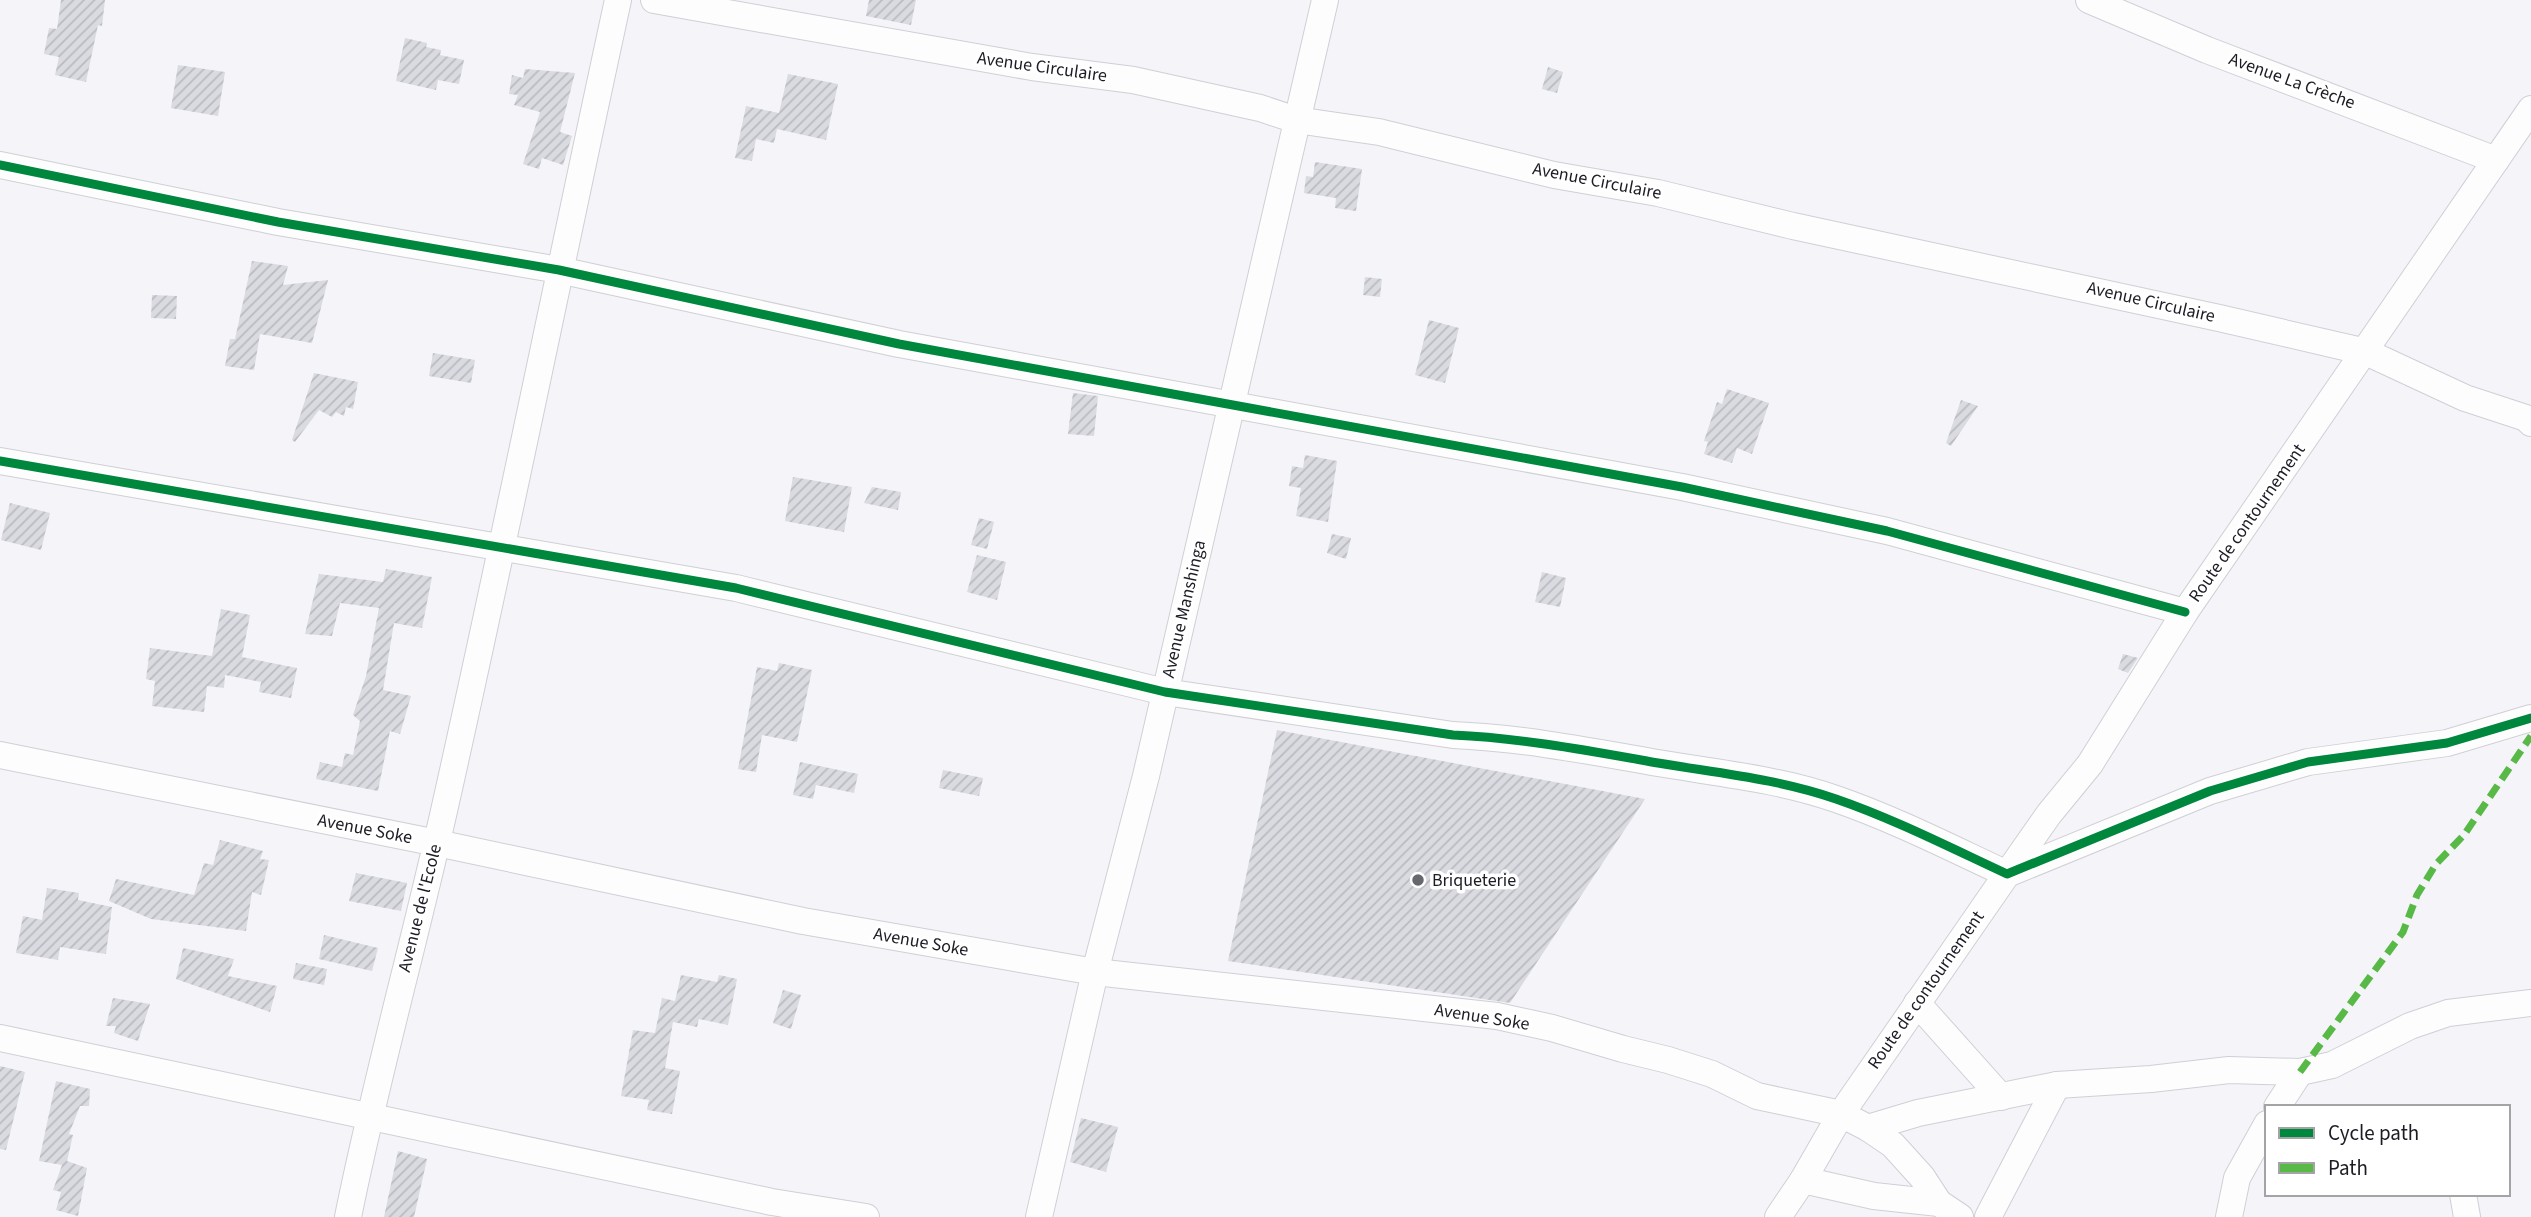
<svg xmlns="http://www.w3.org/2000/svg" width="2531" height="1217" font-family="'Source Sans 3',sans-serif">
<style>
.building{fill:url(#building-hatch)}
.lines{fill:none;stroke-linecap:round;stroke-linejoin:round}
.minor-casing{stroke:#cfd0d6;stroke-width:28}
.minor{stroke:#fdfdfe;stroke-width:26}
.quiet{stroke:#58b947;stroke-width:7;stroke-dasharray:14 7;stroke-linecap:butt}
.cycleway-casing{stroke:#fff;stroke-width:13}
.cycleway{stroke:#00873e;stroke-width:9}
.poi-dot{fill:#67686f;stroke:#fff;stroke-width:2.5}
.labels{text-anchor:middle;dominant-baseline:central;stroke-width:7;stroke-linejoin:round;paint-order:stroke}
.street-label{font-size:18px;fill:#1b1c24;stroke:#fff}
.poi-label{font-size:18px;fill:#1b1c24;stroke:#fff;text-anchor:start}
</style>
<defs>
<pattern id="building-hatch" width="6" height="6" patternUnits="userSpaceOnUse" patternTransform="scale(1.75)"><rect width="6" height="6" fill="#dadbe1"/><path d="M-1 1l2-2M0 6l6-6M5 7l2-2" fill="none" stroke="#babbc1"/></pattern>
</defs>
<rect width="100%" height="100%" fill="#f4f4f9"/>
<g class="building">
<path d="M61 0H105L102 26 98 25 86 82 55 75 59 57 44 54 49 28 57 29Z"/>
<path d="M869 0H916L911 25 866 16Z"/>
<path d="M405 38 427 43 426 47 441 50 440 55 464 60 459 84 438 80 436 90 396 81Z"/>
<path d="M178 65 225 72 218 116 171 108Z"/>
<path d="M1548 67 1563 72 1557 93 1542 89Z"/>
<path d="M525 69 575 73 560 132 572 136 563 165 542 158 539 169 523 164 540 112 514 105 518 95 509 94 512 75 523 78Z"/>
<path d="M788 74 838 84 826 140 777 129 774 143 756 139 752 161 735 158 746 106 779 113Z"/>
<path d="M1315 162 1362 169 1356 211 1335 208 1336 198 1304 193 1306 176 1313 177Z"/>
<path d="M252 261 288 266 283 285 328 280 312 343 260 334 254 370 225 366 230 339H235Z"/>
<path d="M1365 277 1382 279 1380 297 1363 295Z"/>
<path d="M152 295 177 296 176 319 151 318Z"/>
<path d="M1429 320 1459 328 1445 383 1415 375Z"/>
<path d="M433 353 475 360 471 383 429 376Z"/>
<path d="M314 373 358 382 353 409 346 407 344 416 336 412 332 417 319 410 295 442 292 440Z"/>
<path d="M1727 389 1769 403 1752 454 1737 448 1732 463 1704 454 1708 442 1704 441 1717 402 1722 404Z"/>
<path d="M1073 393 1098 396 1094 436 1068 434Z"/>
<path d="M1961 400 1978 406 1951 446 1946 443Z"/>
<path d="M1305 455 1337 461 1328 522 1296 516 1301 488 1289 486 1292 466 1303 468Z"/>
<path d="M793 477 852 487 844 532 785 521Z"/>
<path d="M872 487 901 492 898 510 864 503Z"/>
<path d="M10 503 50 513 41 550 1 540Z"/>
<path d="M979 518 994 522 987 549 971 545Z"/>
<path d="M1332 534 1351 538 1346 559 1327 553Z"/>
<path d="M977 555 1006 562 997 600 967 592Z"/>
<path d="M386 569 432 577 422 628 394 623 383 690 411 696 400 734 390 731 378 791 316 779 320 762 342 767 345 753 353 755 360 721 353 715 366 676 379 608 340 603 332 636 305 634 319 574 383 582Z"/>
<path d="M1542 572 1566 578 1560 607 1535 602Z"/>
<path d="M221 609 250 615 242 657 297 668 291 698 259 692 261 682 225 675 224 688 207 686 204 712 152 706 155 681 146 679 150 648 212 656Z"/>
<path d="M2123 654 2138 658 2128 673 2118 669Z"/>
<path d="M779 663 812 670 797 742 762 735 756 772 738 769 757 667 777 671Z"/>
<path d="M1277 730 1645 799 1510 1003 1228 961Z"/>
<path d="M800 762 858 774 854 793 816 785 813 799 793 795Z"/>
<path d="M943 770 983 778 979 796 939 788Z"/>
<path d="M220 840 263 851 260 859 269 860 261 895 252 892 246 931 151 919 109 901 116 879 194 895 204 863 213 865Z"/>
<path d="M356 873 407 883 401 911 349 901Z"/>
<path d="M47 888 79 893 78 900 112 907 106 954 60 947 58 960 16 953 23 916 42 920Z"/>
<path d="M324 935 378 948 372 971 319 959Z"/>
<path d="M183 948 234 959 228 976 277 986 270 1012 176 979Z"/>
<path d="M296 963 327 969 324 985 293 979Z"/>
<path d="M681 975 717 982 719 975 737 979 728 1025 699 1019 697 1027 673 1022 665 1068 680 1071 672 1114 647 1110 649 1100 621 1096 633 1030 655 1033 662 998 675 1001Z"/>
<path d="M783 990 801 995 791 1029 773 1023Z"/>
<path d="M113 998 150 1004 138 1041 114 1033 116 1026H106Z"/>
<path d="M0 1066 25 1072 6 1150 0 1149Z"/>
<path d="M56 1081 90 1089 89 1106H80L69 1134 73 1135 67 1161 87 1168 78 1216 56 1210 61 1192 53 1190 62 1165 39 1161Z"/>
<path d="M1081 1118 1118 1127 1106 1172 1070 1162Z"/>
<path d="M398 1151 427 1159 414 1217H384Z"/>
</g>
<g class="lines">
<defs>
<g id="minor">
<path d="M654 0 1032 67 1133 80 1260 108 1296 120 1379 132 1554 175 1658 193 1793 226 2219 318 2366 352 2465 398 2526 418 2531 423"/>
<path d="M2089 0 2207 50 2496 160"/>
<path d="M0 165 278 222 559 270 899 344 1682 487 1887 531 2185 612"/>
<path d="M0 461 736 588 1165 692 1453 735C1522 738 1590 751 1658 763 1717 773 1779 779 1836 799 1894 819 1951 848 2007 874L2210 791 2308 762 2447 743 2531 718"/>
<path d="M0 755 437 843 803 921 1095 972 1497 1016 1552 1028 1623 1049 1668 1060 1712 1074 1757 1096 1841 1114 1868 1128 1893 1145 1922 1177 1939 1203"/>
<path d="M1917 1003 2001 1097"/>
<path d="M0 1038 772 1202 866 1217"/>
<path d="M2277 1107 2300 1072"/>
<path d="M1868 1128 1918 1113 2057 1085 2151 1079 2229 1070 2300 1072 2332 1065 2410 1026 2448 1013 2531 1003"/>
<path d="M1803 1180 1874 1196 1939 1203 1960 1217"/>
<path d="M2463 1194 2467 1217"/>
<path d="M348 1217C376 1078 415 941 446 802 506 535 560 267 618 0"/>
<path d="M1039 1217 1095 972 1146 776 1325 0"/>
<path d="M1778 1217 1803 1180 1841 1114 2007 874 2049 814 2090 764 2185 612 2531 109"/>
<path d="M1988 1217 2057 1085"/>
<path d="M2229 1217 2237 1178 2267 1124"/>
</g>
</defs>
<use href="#minor" class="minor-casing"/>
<use href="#minor" class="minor"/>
<path class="quiet" d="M2300 1072 2403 932 2417 895 2436 864 2464 835 2531 736"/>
<defs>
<g id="cycleway">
<path d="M0 165 278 222 559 270 899 344 1682 487 1887 531 2185 612"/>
<path d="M0 461 736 588 1165 692 1453 735C1522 738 1590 751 1658 763 1717 773 1779 779 1836 799 1894 819 1951 848 2007 874L2210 791 2308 762 2447 743 2531 718"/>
</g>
</defs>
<use href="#cycleway" class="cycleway-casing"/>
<use href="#cycleway" class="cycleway"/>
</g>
<circle class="poi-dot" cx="1418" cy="880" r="7"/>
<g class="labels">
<g class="street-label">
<text transform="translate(1042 67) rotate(8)">Avenue Circulaire</text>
<text transform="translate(2292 81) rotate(20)">Avenue La Crèche</text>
<text transform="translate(1597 181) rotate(11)">Avenue Circulaire</text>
<text transform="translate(2151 302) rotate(13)">Avenue Circulaire</text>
<text transform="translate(2247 523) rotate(-55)">Route de contournement</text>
<text transform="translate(1184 609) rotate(-77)">Avenue Manshinga</text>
<text transform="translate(365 829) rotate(11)">Avenue Soke</text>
<text transform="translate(420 908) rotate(-76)">Avenue de l'Ecole</text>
<text transform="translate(921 942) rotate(10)">Avenue Soke</text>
<text transform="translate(1926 990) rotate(-55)">Route de contournement</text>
<text transform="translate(1482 1017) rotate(9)">Avenue Soke</text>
</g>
<g class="poi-label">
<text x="1432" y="880">Briqueterie</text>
</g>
</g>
<rect x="2265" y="1105" width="245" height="91" fill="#ffffff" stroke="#a4a4a7" stroke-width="2"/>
<rect x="2279" y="1128" width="35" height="10" fill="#00873e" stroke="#a4a4a7" stroke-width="2"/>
<text x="2328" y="1140" font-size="21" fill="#1b1c24">Cycle path</text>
<rect x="2279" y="1163" width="35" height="10" fill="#58b947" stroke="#a4a4a7" stroke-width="2"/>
<text x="2328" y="1175" font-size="21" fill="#1b1c24">Path</text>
</svg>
